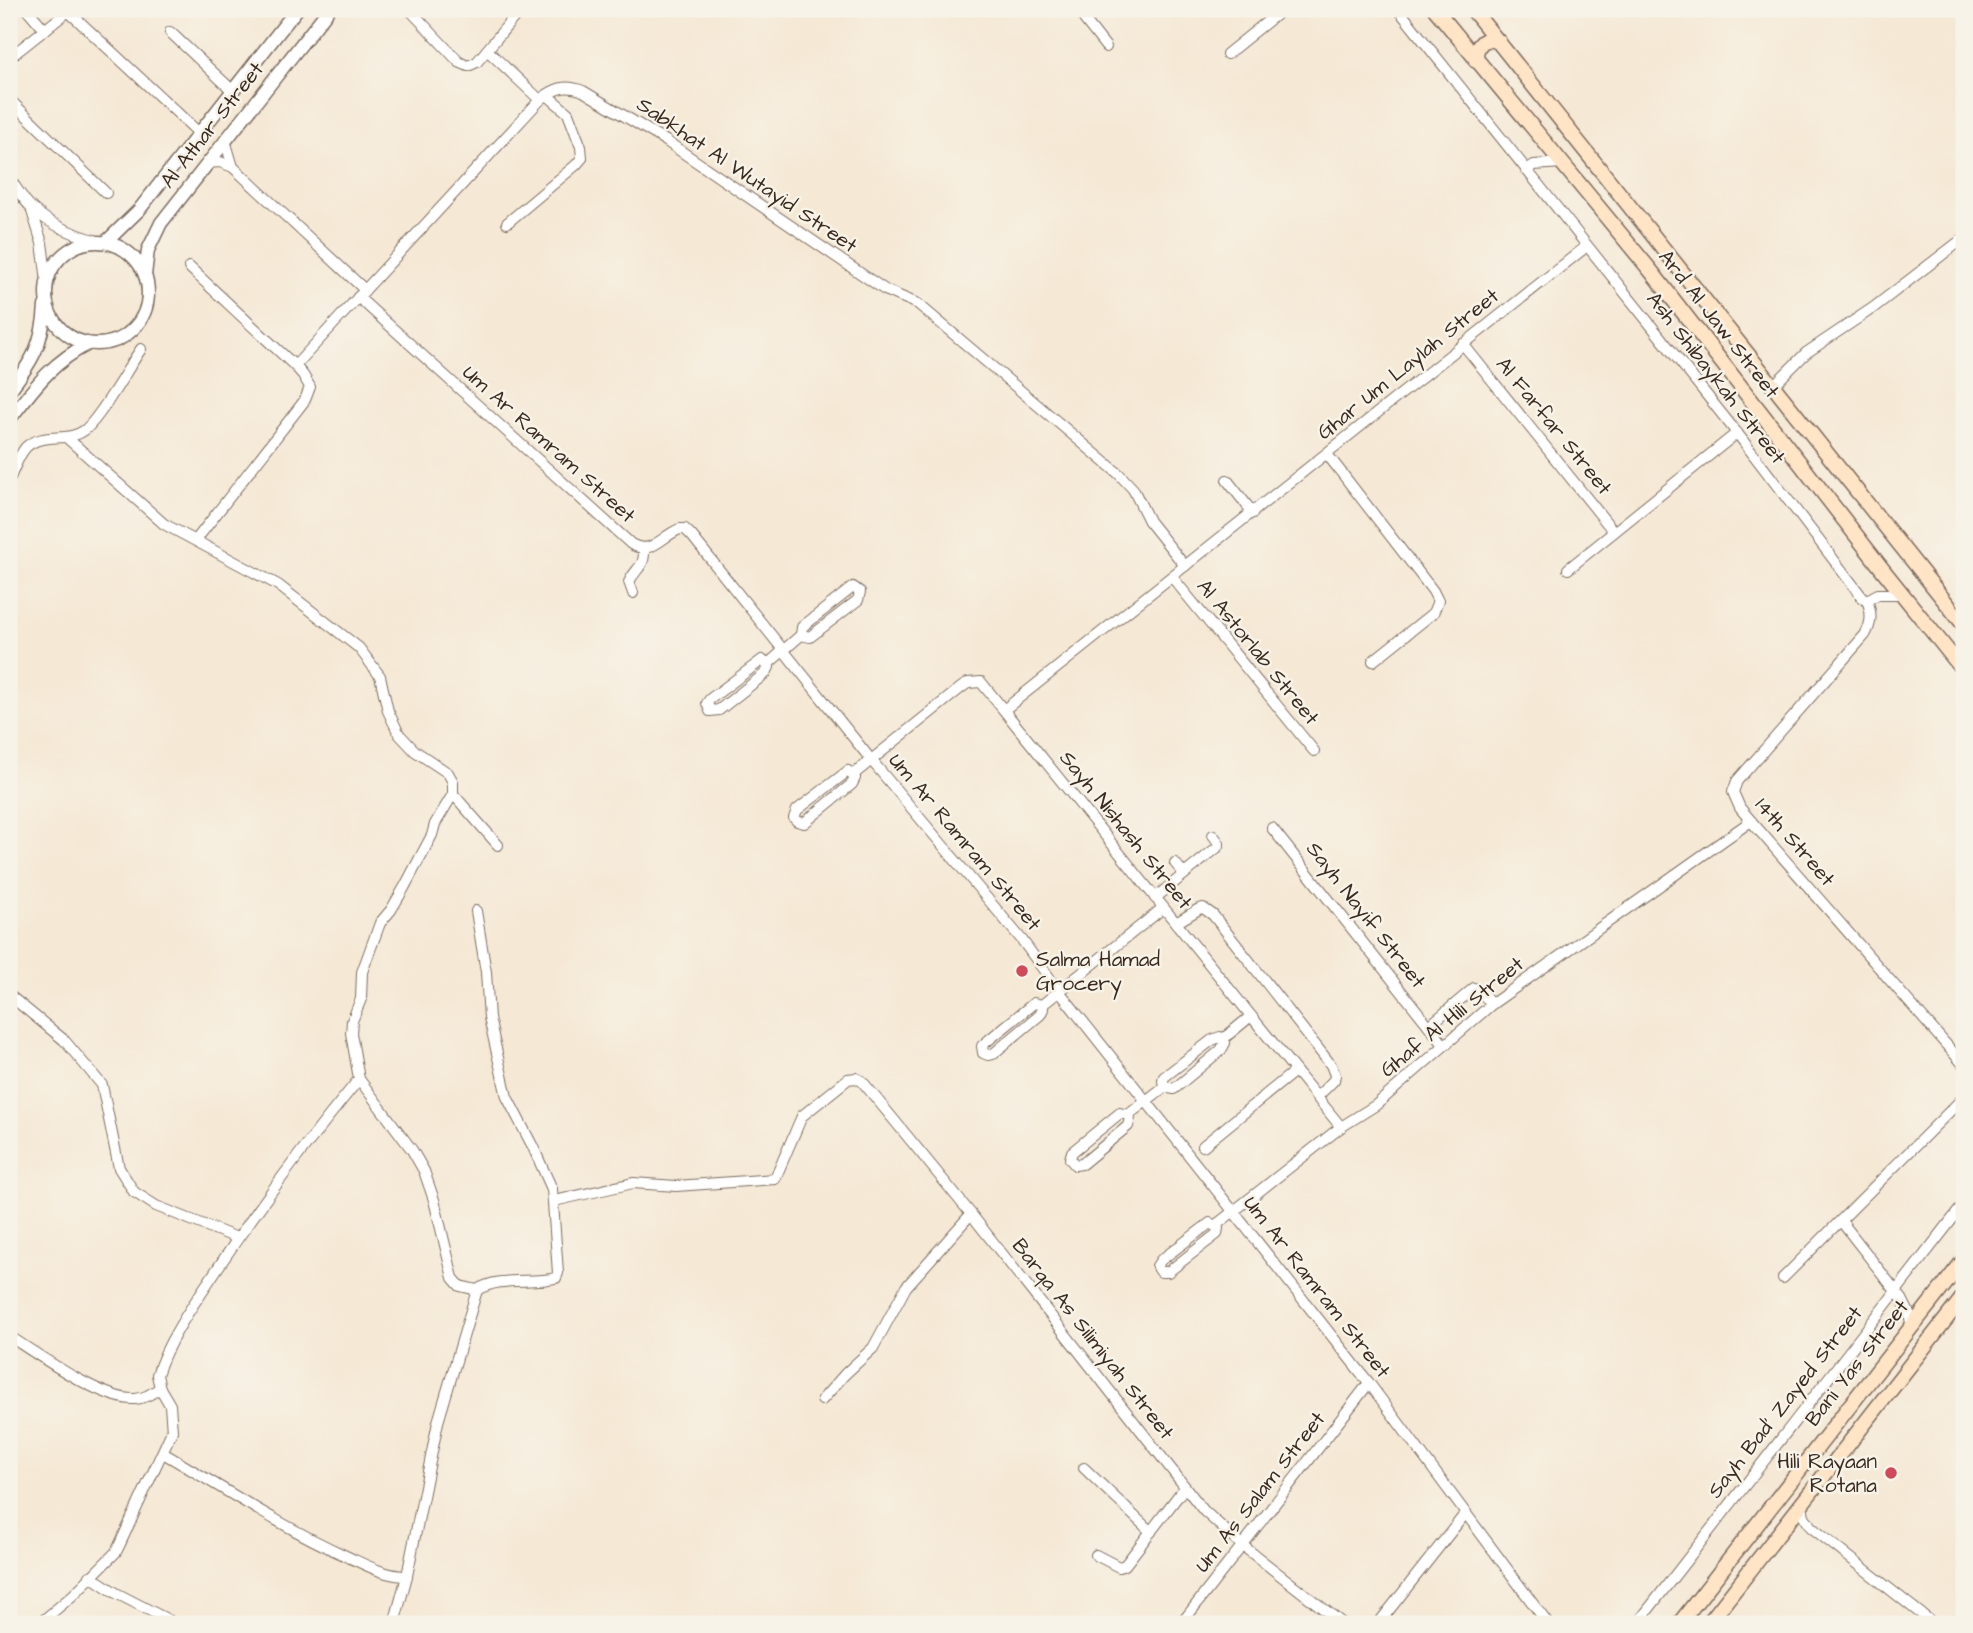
<svg xmlns="http://www.w3.org/2000/svg" width="1973" height="1633" font-family="'Architects Daughter',sans-serif">
<style>
.lines{fill:none;stroke-linecap:round;stroke-linejoin:round}
.minor-casing{stroke:#7c6c5e;stroke-width:12}
.tertiary-casing{stroke:#7c6c5e;stroke-width:15}
.secondary-casing{stroke:#7c6c5e;stroke-width:17}
.minor{stroke:#fff;stroke-width:10}
.tertiary{stroke:#fff;stroke-width:12}
.secondary{stroke:#ffe4c6;stroke-width:14}
.poi-dot{fill:#d1495b;stroke:#f7f3e8;stroke-width:2.5}
.labels{text-anchor:middle;dominant-baseline:central;stroke-width:5;stroke-linejoin:round;paint-order:stroke}
.street-label{font-size:21px;fill:#3b2a1e;stroke:#f7f3e8}
.poi-label{font-size:21px;fill:#3b2a1e;stroke:#f7f3e8;text-anchor:start}
</style>
<rect width="100%" height="100%" fill="#f7f3e8"/>
<filter id="ink" filterUnits="userSpaceOnUse"><feTurbulence type="fractalNoise" baseFrequency=".0143" numOctaves="2"/><feDisplacementMap in="SourceGraphic" scale="14" xChannelSelector="R" yChannelSelector="G"/><feConvolveMatrix kernelMatrix="1 2 1 2 8 2 1 2 1" color-interpolation-filters="sRGB"/></filter>
<filter id="wash" filterUnits="userSpaceOnUse"><feTurbulence type="fractalNoise" baseFrequency=".00686" numOctaves="4" result="noise"/><feDisplacementMap in="SourceGraphic" scale="28" xChannelSelector="R" yChannelSelector="G"/><feGaussianBlur stdDeviation="1.57" result="paint"/><feColorMatrix in="noise" values="0 0 0 0 0 0 0 0 0 0 0 0 0 0 0 0 0 1.4 0 .05"/><feComposite in="paint" operator="in"/></filter>
<g filter="url(#wash)">
<rect width="100%" height="100%" fill="#f5e8d4"/>
</g>
<g filter="url(#ink)">
<g class="lines">
<defs>
<g id="minor">
<path d="M27 9 45 30"/>
<path d="M409 9 459 62 468 66 477 62 521 9"/>
<path d="M1090 9 1085 13 1084 19 1106 47"/>
<path d="M1398 9 1737 433 1862 597 1867 600 1878 594H1903"/>
<path d="M68 11 200 134"/>
<path d="M170 32 233 91"/>
<path d="M487 50 540 100"/>
<path d="M1227 54 1283 9"/>
<path d="M9 58 71 9"/>
<path d="M9 99 106 193"/>
<path d="M225 140 233 167"/>
<path d="M207 163 220 162 233 167 365 290"/>
<path d="M1526 170 1534 165 1562 163"/>
<path d="M9 178C16 187 23 200 32 208 51 226 76 235 101 242"/>
<path d="M31 208 42 243 47 281"/>
<path d="M507 223 576 165 582 158 581 147 568 113 547 95"/>
<path d="M189 267 295 366 303 375 310 387 305 400 196 540"/>
<path d="M358 297 631 544C652 556 661 536 680 529H685L692 536 872 761 1022 940 1059 991 1369 1383 1548 1624"/>
<path d="M1463 344 1614 532"/>
<path d="M295 366 540 100C555 88 565 84 583 91L666 141 885 290 918 304 1119 474 1133 489 1149 521 1185 566"/>
<path d="M1772 387 1806 353 1873 308 1964 238"/>
<path d="M67 438 164 524 278 585 359 648 380 676 388 711 399 734 415 751 448 773 453 782V794L498 845"/>
<path d="M1327 454 1433 591 1438 601 1433 613 1373 661"/>
<path d="M9 480C14 469 18 456 26 447 44 431 68 444 86 429 102 415 128 368 141 349"/>
<path d="M1227 480 1253 513"/>
<path d="M1568 569 1737 433"/>
<path d="M1172 577 1314 751"/>
<path d="M853 587 860 592 858 600 810 637 801 635 802 627Z"/>
<path d="M633 593 629 582C636 567 645 568 644 549"/>
<path d="M1867 600C1872 613 1872 623 1865 635L1737 781 1733 792 1740 808 1751 821 1964 1065"/>
<path d="M762 660 769 667 766 673 719 710 710 711 707 703 710 699Z"/>
<path d="M768 664 801 635"/>
<path d="M1005 709 1587 246"/>
<path d="M848 771 855 778 852 784 804 823 797 821 794 818 797 810Z"/>
<path d="M854 774 962 687 968 683 981 682 1341 1127"/>
<path d="M1272 828 1444 1045"/>
<path d="M1175 863 1184 874"/>
<path d="M1155 898 1219 846V843L1213 835"/>
<path d="M1176 923 1199 909 1203 908 1213 915 1331 1065 1335 1075 1334 1080 1317 1097"/>
<path d="M9 995 64 1040 102 1085 119 1168 134 1192 156 1206 237 1238"/>
<path d="M1034 1003 1042 1005 1043 1009 1040 1015 993 1054 988 1055 983 1053 982 1046 985 1043Z"/>
<path d="M1042 1005 1163 908"/>
<path d="M1429 1026 1474 988 1478 989 1492 1004"/>
<path d="M1220 1037 1225 1043 1221 1050 1174 1089 1164 1087 1163 1080 1164 1077 1212 1040Z"/>
<path d="M1223 1039 1251 1016"/>
<path d="M359 1079 412 1150 424 1171 434 1200 453 1278 460 1286 477 1290C500 1276 530 1284 556 1278L558 1273 552 1189 533 1147 507 1097 489 1018 486 972 476 911"/>
<path d="M1120 1113 1128 1115 1130 1118 1128 1126 1082 1164 1075 1165 1070 1159 1072 1152Z"/>
<path d="M1128 1115 1164 1087"/>
<path d="M1203 1146 1295 1071"/>
<path d="M554 1201 633 1183 676 1186 775 1179 802 1116 848 1079 856 1078 862 1081 971 1214 1204 1511 1243 1546 1343 1624"/>
<path d="M1841 1221 1902 1299 1909 1313 1912 1328"/>
<path d="M1210 1223 1218 1228 1217 1234 1168 1272H1161L1157 1266 1161 1260Z"/>
<path d="M1216 1225 1341 1127 1376 1105 1492 1004 1751 821"/>
<path d="M1783 1278 1964 1097"/>
<path d="M9 1336C37 1354 103 1401 135 1399 146 1398 152 1393 160 1388"/>
<path d="M822 1400 845 1374 873 1348 906 1287 971 1214"/>
<path d="M163 1453C223 1488 282 1527 346 1556 366 1565 385 1576 407 1576"/>
<path d="M1084 1468 1151 1532"/>
<path d="M1802 1504 1804 1516 1811 1527 1934 1624"/>
<path d="M1096 1555 1119 1567 1125 1565 1185 1487"/>
<path d="M90 1576 116 1593 176 1624"/>
<path d="M39 1624 73 1595 116 1552 120 1544 172 1431 170 1405 160 1388 157 1375C167 1341 195 1302 215 1272 259 1206 308 1141 359 1079L351 1033 352 1021 361 999 362 972 380 923 391 910 404 888 432 835 435 824 453 794"/>
<path d="M394 1624 407 1576 438 1422 477 1290"/>
<path d="M1181 1624 1369 1383"/>
<path d="M1378 1624 1465 1514"/>
<path d="M1637 1624 1964 1204"/>
</g>
<g id="tertiary">
<circle cx="97" cy="293" r="51"/>
<path d="M106 242 139 210 297 9"/>
<path d="M145 275 148 250 161 223 329 9"/>
<path d="M9 391C32 362 43 344 45 306"/>
<path d="M9 420C34 388 51 363 88 344"/>
</g>
<g id="secondary">
<path d="M1435 9 1651 271 1883 570 1964 671"/>
<path d="M1472 9 1964 625"/>
<path d="M1476 61C1475 45 1484 35 1499 42"/>
<path d="M1679 1624 1964 1260"/>
<path d="M1708 1624 1964 1296"/>
</g>
</defs>
<use href="#minor" class="minor-casing"/>
<use href="#tertiary" class="tertiary-casing"/>
<use href="#secondary" class="secondary-casing"/>
<use href="#minor" class="minor"/>
<use href="#tertiary" class="tertiary"/>
<use href="#secondary" class="secondary"/>
</g>
</g>
<g class="poi-dot">
<circle cx="1022" cy="971" r="7"/>
<circle cx="1891" cy="1473" r="7"/>
</g>
<g class="labels">
<g class="street-label">
<text transform="translate(212 125) rotate(-52)">Al Athar Street</text>
<text transform="translate(747 175) rotate(34)">Sabkhat Al Wutayid Street</text>
<text transform="translate(1719 324) rotate(52)">Ard Al Jaw Street</text>
<text transform="translate(1408 364) rotate(-39)">Ghar Um Laylah Street</text>
<text transform="translate(1716 378) rotate(52)">Ash Shibaykah Street</text>
<text transform="translate(1554 426) rotate(51)">Al Farfar Street</text>
<text transform="translate(549 444) rotate(42)">Um Ar Ramram Street</text>
<text transform="translate(1258 652) rotate(51)">Al Astorlab Street</text>
<text transform="translate(1126 830) rotate(51)">Sayh Nishash Street</text>
<text transform="translate(965 842) rotate(50)">Um Ar Ramram Street</text>
<text transform="translate(1795 842) rotate(49)">14th Street</text>
<text transform="translate(1366 915) rotate(52)">Sayh Nayif Street</text>
<text transform="translate(1452 1017) rotate(-39)">Ghaf Al Hili Street</text>
<text transform="translate(1317 1287) rotate(52)">Um Ar Ramram Street</text>
<text transform="translate(1093 1339) rotate(52)">Barqa As Silimiyah Street</text>
<text transform="translate(1857 1363) rotate(-52)">Bani Yas Street</text>
<text transform="translate(1785 1402) rotate(-52)">Sayh Bad' Zayed Street</text>
<text transform="translate(1260 1492) rotate(-52)">Um As Salam Street</text>
</g>
<g class="poi-label">
<text x="1036" y="959">Salma Hamad<tspan x="1036" dy="24">Grocery</tspan></text>
<text x="1877" y="1461" text-anchor="end">Hili Rayaan<tspan x="1877" dy="24">Rotana</tspan></text>
</g>
</g>
<rect width="1973" height="1633" fill="none" stroke="#f7f3e8" stroke-width="35"/>
</svg>
